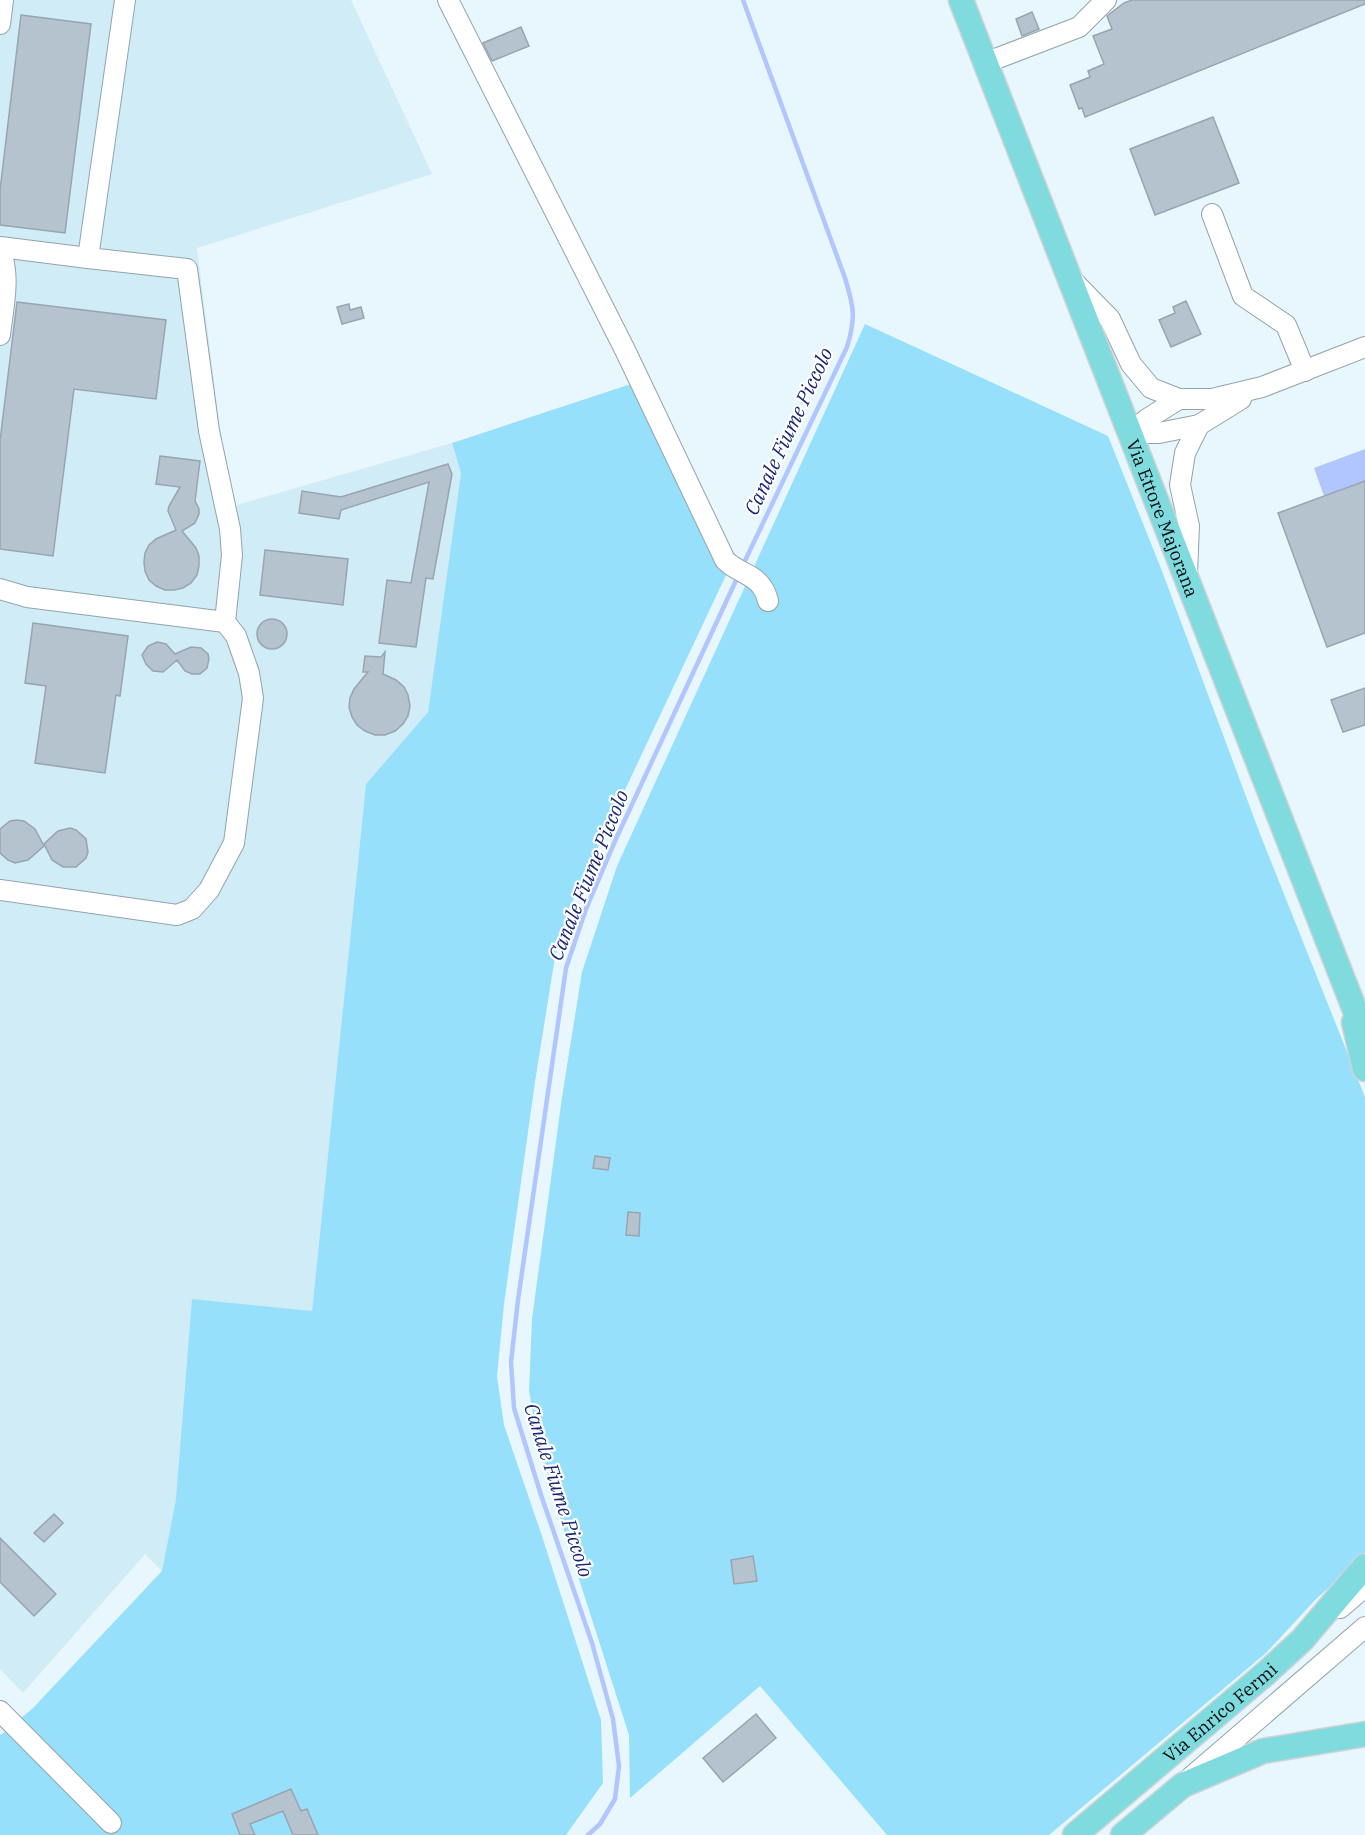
<svg xmlns="http://www.w3.org/2000/svg" width="1365" height="1835" font-family="'IBM Plex Serif',serif">
<style>
.built{fill:#d0ecf7}
.green{fill:#97e0fb}
.water{fill:#b1c5fe}
.lines{fill:none;stroke-linecap:round;stroke-linejoin:round}
.stream{stroke:#b1c5fe;stroke-width:4.5}
.building{fill:#b5c3cf;stroke:#98a5b1;stroke-width:1.5}
.minor-casing{stroke:#92a4ab;stroke-width:22}
.major-casing{stroke:#d2d3d4;stroke-width:27}
.minor{stroke:#fff;stroke-width:20}
.major{stroke:#80dbdf;stroke-width:24}
.labels{text-anchor:middle;dominant-baseline:central;stroke-width:4.5;stroke-linejoin:round;paint-order:stroke}
.street-label{font-size:18px;fill:#070d10;stroke:#fff}
.water-label{font-size:20px;font-style:italic;fill:#1a2674;stroke:#fff}
</style>
<rect width="100%" height="100%" fill="#e7f7fd"/>
<path class="built" d="M0 0H351L432 174 197 248 230 507 452 443 461 473 428 712 366 784 312 1311 176 1499 162 1571 145 1554 23 1693 0 1669Z"/>
<g class="green">
<path d="M865 324 1108 436 1162 571 1260 834 1365 1097V1556L1316 1599 1266 1653 1049 1835H887L760 1686 630 1798 629 1735 570 1551 538 1441 529 1391 532 1319 562 1097 582 972 617 866Z"/>
<path d="M634 383 727 573 569 909 555 957 535 1082 504 1304 497 1376 504 1425 542 1536 601 1720 603 1783 566 1835H0V1734L1 1735 33 1708 162 1571 176 1499 192 1299 312 1311 366 784 428 712 461 473 452 443Z"/>
</g>
<path class="water" d="M1365 449V481L1324 496 1314 468Z"/>
<g class="lines">
<g class="stream">
<path d="M742 567 847 347C856 318 854 307 845 278L743 0"/>
<path d="M588 1835 600 1824 615 1799 619 1766 613 1719 592 1643 541 1495 514 1408 511 1362 518 1300 566 968 586 909 615 841 739 574"/>
</g>
</g>
<g class="building">
<path d="M1132 0H1365V4L1085 117 1082 108 1079 109 1070 85 1090 77 1088 71 1104 64 1093 36 1112 29 1107 16 1124 3Z"/>
<path d="M1032 12 1039 29 1022 36 1016 19Z"/>
<path d="M21 15 91 24 65 233 0 225V190Z"/>
<path d="M521 27 529 46 492 61 483 43Z"/>
<path d="M1213 117 1239 183 1155 215 1130 149Z"/>
<path d="M1186 301 1201 334 1171 347 1159 320 1175 313 1173 307Z"/>
<path d="M17 302 166 320 156 399 74 389 53 556 0 549V441Z"/>
<path d="M349 304 350 310 361 307 364 318 342 324 337 307Z"/>
<path d="M160 456 200 461 195 501 199 509V514L195 523 182 531 196 548 199 556V566L197 575 191 583 183 588 174 590H165L156 586 149 580 145 571 144 562 145 553 149 545 156 539 176 530 168 511 169 506 180 487 156 484Z"/>
<path d="M448 464 452 474 433 579 426 578 416 647 379 643 387 580 411 583 429 482 341 510 339 519 299 513 302 491 341 497Z"/>
<path d="M1365 481V633L1327 647 1278 513Z"/>
<path d="M265 550 348 559 343 605 260 595Z"/>
<circle cx="272" cy="634" r="15"/>
<path d="M33 623 128 636 120 696 116 695 105 773 35 763 46 686 25 683Z"/>
<path d="M157 642 166 644 175 654 191 647 201 648 208 654 209 659 207 668 200 674H192L185 671 177 660 163 672 153 671 146 664 142 655 148 646Z"/>
<path d="M385 652 383 674 396 680 404 687 408 695 410 706 408 716 403 724 395 731 385 735H375L365 731 357 725 352 717 349 707 350 698 354 689 368 672H363L365 656 381 657Z"/>
<path d="M1365 688V725L1343 732 1331 700Z"/>
<path d="M17 820 24 821 35 829 44 846 28 860 15 863 8 860 0 853V829L10 821Z"/>
<path d="M70 828 76 830 86 839 88 852 86 858 76 867H63L52 860 44 844 58 831Z"/>
<path d="M595 1156 610 1158 608 1170 593 1168Z"/>
<path d="M628 1212 640 1213 639 1236 626 1235Z"/>
<path d="M54 1514 63 1523 44 1542 34 1533Z"/>
<path d="M0 1538 56 1594 34 1616 0 1582Z"/>
<path d="M753 1556 757 1581 734 1584 731 1560Z"/>
<path d="M756 1714 776 1738 723 1782 703 1758Z"/>
<path d="M291 1789 301 1811 307 1809 318 1835H293L283 1811 250 1824 255 1835H240L232 1814Z"/>
</g>
<g class="lines">
<defs>
<g id="minor">
<path d="M125 0 88 258 187 269 209 431 230 529 232 555 225 622"/>
<path d="M448 0 625 350 725 560C736 572 754 574 762 587 765 591 767 597 768 601"/>
<path d="M0 24 3 0"/>
<path d="M985 63 1079 27 1106 0"/>
<path d="M1212 214 1243 296 1286 325 1305 371"/>
<path d="M0 247 88 258"/>
<path d="M0 250C11 276 3 308 0 335"/>
<path d="M1073 281 1110 319 1131 364 1151 388 1179 399H1212L1262 387 1365 347"/>
<path d="M1130 433H1159L1199 425 1241 399"/>
<path d="M1130 433 1147 419 1179 399"/>
<path d="M1187 574 1189 526 1180 485 1185 453 1199 425"/>
<path d="M0 589 27 597 225 622 236 636 249 673 253 698 234 843 209 890 192 909 177 915 0 890"/>
<path d="M1340 1608 1365 1587"/>
<path d="M0 1711 111 1823"/>
<path d="M1191 1777 1365 1627"/>
</g>
<g id="major">
<path id="s1" d="M961 0 1365 1036"/>
<path d="M1354 1022 1365 1069"/>
<path id="s2" d="M1075 1835 1265 1674 1302 1640 1365 1566"/>
<path d="M1123 1835 1183 1785 1263 1751 1365 1734"/>
</g>
</defs>
<use href="#minor" class="minor-casing"/>
<use href="#major" class="major-casing"/>
<use href="#minor" class="minor"/>
<use href="#major" class="major"/>
</g>
<g class="labels">
<g class="street-label">
<text stroke="none"><textPath href="#s1" startOffset="556">Via Ettore Majorana</textPath></text>
<text stroke="none"><textPath href="#s2" startOffset="190">Via Enrico Fermi</textPath></text>
</g>
<g class="water-label">
<text transform="translate(788 431) rotate(-65)">Canale Fiume Piccolo</text>
<text transform="translate(588 875) rotate(-68)">Canale Fiume Piccolo</text>
<text transform="translate(559 1490) rotate(72)">Canale Fiume Piccolo</text>
</g>
</g>
</svg>
